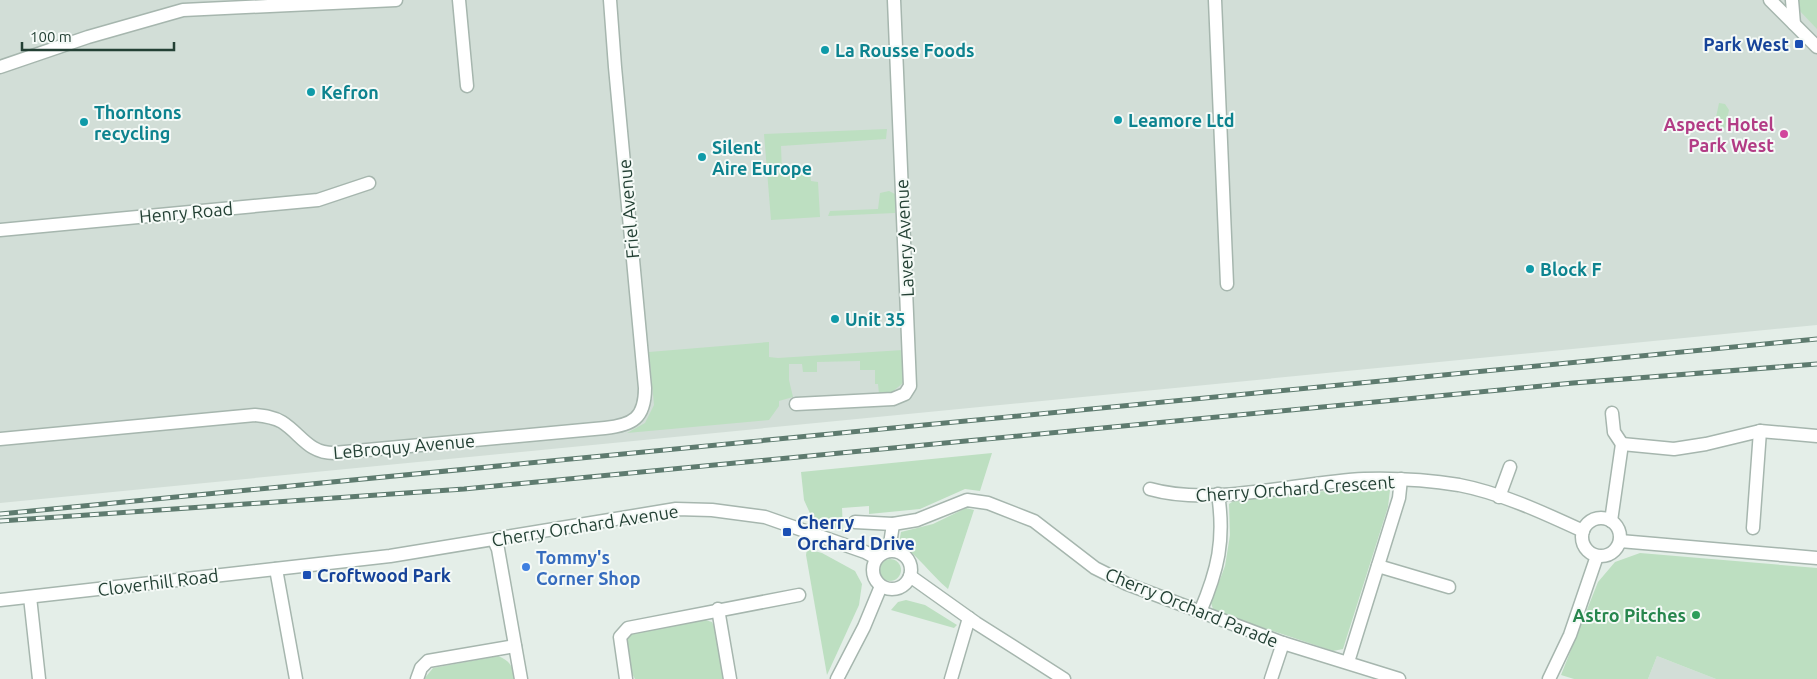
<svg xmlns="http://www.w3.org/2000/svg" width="1817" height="679" font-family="Ubuntu,sans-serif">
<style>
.built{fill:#d2ded7}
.green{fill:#bddfc1}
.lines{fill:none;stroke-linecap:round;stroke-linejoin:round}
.minor-casing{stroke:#a6b6ae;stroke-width:15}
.minor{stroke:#fff;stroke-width:12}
.rail-casing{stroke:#5e7b6f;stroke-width:5}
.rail{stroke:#f5faf7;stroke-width:3;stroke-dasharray:9;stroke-linecap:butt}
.transit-dot{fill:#1a4fb4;stroke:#f5faf7;stroke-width:2}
.culture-dot{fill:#0f9aa8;stroke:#f5faf7;stroke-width:2}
.hotel-dot{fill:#d1479c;stroke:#f5faf7;stroke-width:2}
.shop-dot{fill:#3f7fe0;stroke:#f5faf7;stroke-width:2}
.leisure-dot{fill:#2e9e5b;stroke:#f5faf7;stroke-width:2}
.labels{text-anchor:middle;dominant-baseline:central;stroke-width:4;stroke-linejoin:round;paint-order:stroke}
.transit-label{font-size:18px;font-weight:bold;fill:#164399;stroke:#f5faf7;text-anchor:start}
.culture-label{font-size:18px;font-weight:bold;fill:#0d838f;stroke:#f5faf7;text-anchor:start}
.hotel-label{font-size:18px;font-weight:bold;fill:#b23c85;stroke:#f5faf7;text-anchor:end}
.street-label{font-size:18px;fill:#234034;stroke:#f5faf7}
.shop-label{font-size:18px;font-weight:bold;fill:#366cbe;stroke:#f5faf7;text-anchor:start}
.leisure-label{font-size:18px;font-weight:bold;fill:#27864d;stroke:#f5faf7;text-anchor:end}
</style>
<rect width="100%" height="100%" fill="#e4eee8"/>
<g class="built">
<path d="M0 0H1817V325L0 503Z"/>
<path d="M1657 656 1716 679H1648Z"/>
</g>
<g class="green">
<path d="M1796 0H1817V29L1797 8Z"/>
<path d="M1719 103 1725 104 1729 110 1725 128 1720 131 1714 127Z"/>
<path d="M887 129 886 139 781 146 782 173 810 172 811 181 818 182 820 217 771 220 764 134Z"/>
<path d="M889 191 895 194V213L828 216 830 211 878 209 880 193Z"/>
<path d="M769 342V357L778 358 903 350V383L891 393 879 394 878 384H875V370H860V361L817 362V372H803L802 364H789V380L793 397 779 401V406L769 420 627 433 645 423 654 405 649 352Z"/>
<path d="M992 453 980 491 965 489 920 509 869 514V506L842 508 843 531 813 520 804 500 801 472Z"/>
<path d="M1355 488H1387L1390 490 1388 507 1343 649 1333 651 1228 616 1213 609 1211 603 1225 566 1230 535 1229 504 1235 500Z"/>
<path d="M966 508 974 510 948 589C931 575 918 555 899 543L901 532 933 524Z"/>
<path d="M807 549 822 553 855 571 862 584 859 605 827 675 806 555Z"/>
<path d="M1640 553 1817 568V679H1716L1657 656 1648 679H1574L1561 675 1598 582 1615 562Z"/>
<circle cx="890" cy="570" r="11"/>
<path d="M906 600 925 605 957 625 954 628 891 610 898 602Z"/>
<path d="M702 619 712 622 717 632 725 679H635L631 672 625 643 630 635 637 630Z"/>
<path d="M498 656C510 661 513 666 515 679H424L433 668Z"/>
</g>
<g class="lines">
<defs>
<g id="minor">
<path d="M459 0 467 86"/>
<path d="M1215 0 1227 284"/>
<path d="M1770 0 1817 47"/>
<path d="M1792 0 1794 24"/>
<path d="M0 67 88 37 183 10 396 0"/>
<path d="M0 230 318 200 369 183"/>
<path d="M796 404 893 399 905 394 910 386 894 0"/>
<path d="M1612 413 1614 432 1622 444"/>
<path d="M0 439 255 415C265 416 274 417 282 422 301 434 308 453 334 453L605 428C633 425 645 418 645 388L615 67 610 0"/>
<path d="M1622 444 1674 449 1706 444 1760 431 1817 436"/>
<path d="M1150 489C1213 507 1298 482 1364 479 1395 478 1428 480 1459 485 1501 493 1544 513 1583 531"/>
<path d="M1499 497 1510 467"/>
<circle cx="1601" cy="537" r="19"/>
<path d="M1611 521 1622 444"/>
<path d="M855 522 893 524 917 520 967 500 988 503 1034 521 1095 568 1127 584 1283 643 1399 679"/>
<path d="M1753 528 1760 431"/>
<path d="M494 540 498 549 521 679"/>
<path d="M1620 541 1817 558"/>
<circle cx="892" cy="570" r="19"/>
<path d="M889 551 893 524"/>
<path d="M1378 566 1449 587"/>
<path d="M276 569 296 679"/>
<path d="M910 576 976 623 1064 679"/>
<path d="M30 597 39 679"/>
<path d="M0 600 390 556 676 509 712 510 765 517 865 552 876 558"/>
<path d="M718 609 730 679"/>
<path d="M1200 612C1218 570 1225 540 1218 494"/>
<path d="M1348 662 1399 498 1401 479"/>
<path d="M417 679 421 668 428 661 515 646"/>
<path d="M626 679 620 637 628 628 799 595"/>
<path d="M837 679 864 627 881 586"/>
<path d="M951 679 969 618"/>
<path d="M1271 679 1283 643"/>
<path d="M1549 679 1570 635 1597 556"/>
</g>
</defs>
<use href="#minor" class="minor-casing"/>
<use href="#minor" class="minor"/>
<defs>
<g id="rail">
<path d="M0 514 1817 339"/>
<path d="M0 521 464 489 1573 383 1817 364"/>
</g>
</defs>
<use href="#rail" class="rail-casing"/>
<use href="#rail" class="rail"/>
</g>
<g class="transit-dot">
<rect x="1794" y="39" width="10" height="10" rx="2.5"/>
<rect x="782" y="527" width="10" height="10" rx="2.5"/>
<rect x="302" y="570" width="10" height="10" rx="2.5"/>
</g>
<g class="culture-dot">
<circle cx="825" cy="50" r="5"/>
<circle cx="311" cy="92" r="5"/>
<circle cx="1118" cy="120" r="5"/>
<circle cx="84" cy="122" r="5"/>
<circle cx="702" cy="157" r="5"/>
<circle cx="1530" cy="269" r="5"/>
<circle cx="835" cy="319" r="5"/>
</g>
<circle class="hotel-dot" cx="1784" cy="134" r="5"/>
<circle class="shop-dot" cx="526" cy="567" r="5"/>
<circle class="leisure-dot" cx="1696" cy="615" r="5"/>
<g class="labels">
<g class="transit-label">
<text x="1789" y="44" text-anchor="end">Park West</text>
<text x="797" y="522">Cherry<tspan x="797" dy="21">Orchard Drive</tspan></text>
<text x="317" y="575">Croftwood Park</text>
</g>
<g class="culture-label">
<text x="835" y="50">La Rousse Foods</text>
<text x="321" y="92">Kefron</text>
<text x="94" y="112">Thorntons<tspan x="94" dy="21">recycling</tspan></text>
<text x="1128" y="120">Leamore Ltd</text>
<text x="712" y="147">Silent<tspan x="712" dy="21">Aire Europe</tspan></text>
<text x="1540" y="269">Block F</text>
<text x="845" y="319">Unit 35</text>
</g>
<g class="hotel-label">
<text x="1774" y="124">Aspect Hotel<tspan x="1774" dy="21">Park West</tspan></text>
</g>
<g class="street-label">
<text transform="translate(628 209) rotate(-95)">Friel Avenue</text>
<text transform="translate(186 212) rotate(-5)">Henry Road</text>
<text transform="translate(904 238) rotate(-93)">Lavery Avenue</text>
<text transform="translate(404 446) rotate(-5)">LeBroquy Avenue</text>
<text transform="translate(1295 488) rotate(-4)">Cherry Orchard Crescent</text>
<text transform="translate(585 525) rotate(-9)">Cherry Orchard Avenue</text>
<text transform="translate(158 582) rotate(-7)">Cloverhill Road</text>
<text transform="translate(1192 607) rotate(22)">Cherry Orchard Parade</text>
</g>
<g class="shop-label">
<text x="536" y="557">Tommy's<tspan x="536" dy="21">Corner Shop</tspan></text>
</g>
<g class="leisure-label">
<text x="1686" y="615">Astro Pitches</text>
</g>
</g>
<path d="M22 42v8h152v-8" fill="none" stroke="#234034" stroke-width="2.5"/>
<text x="30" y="42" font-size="15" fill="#234034" stroke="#f5faf7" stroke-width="4" paint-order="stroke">100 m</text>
</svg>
